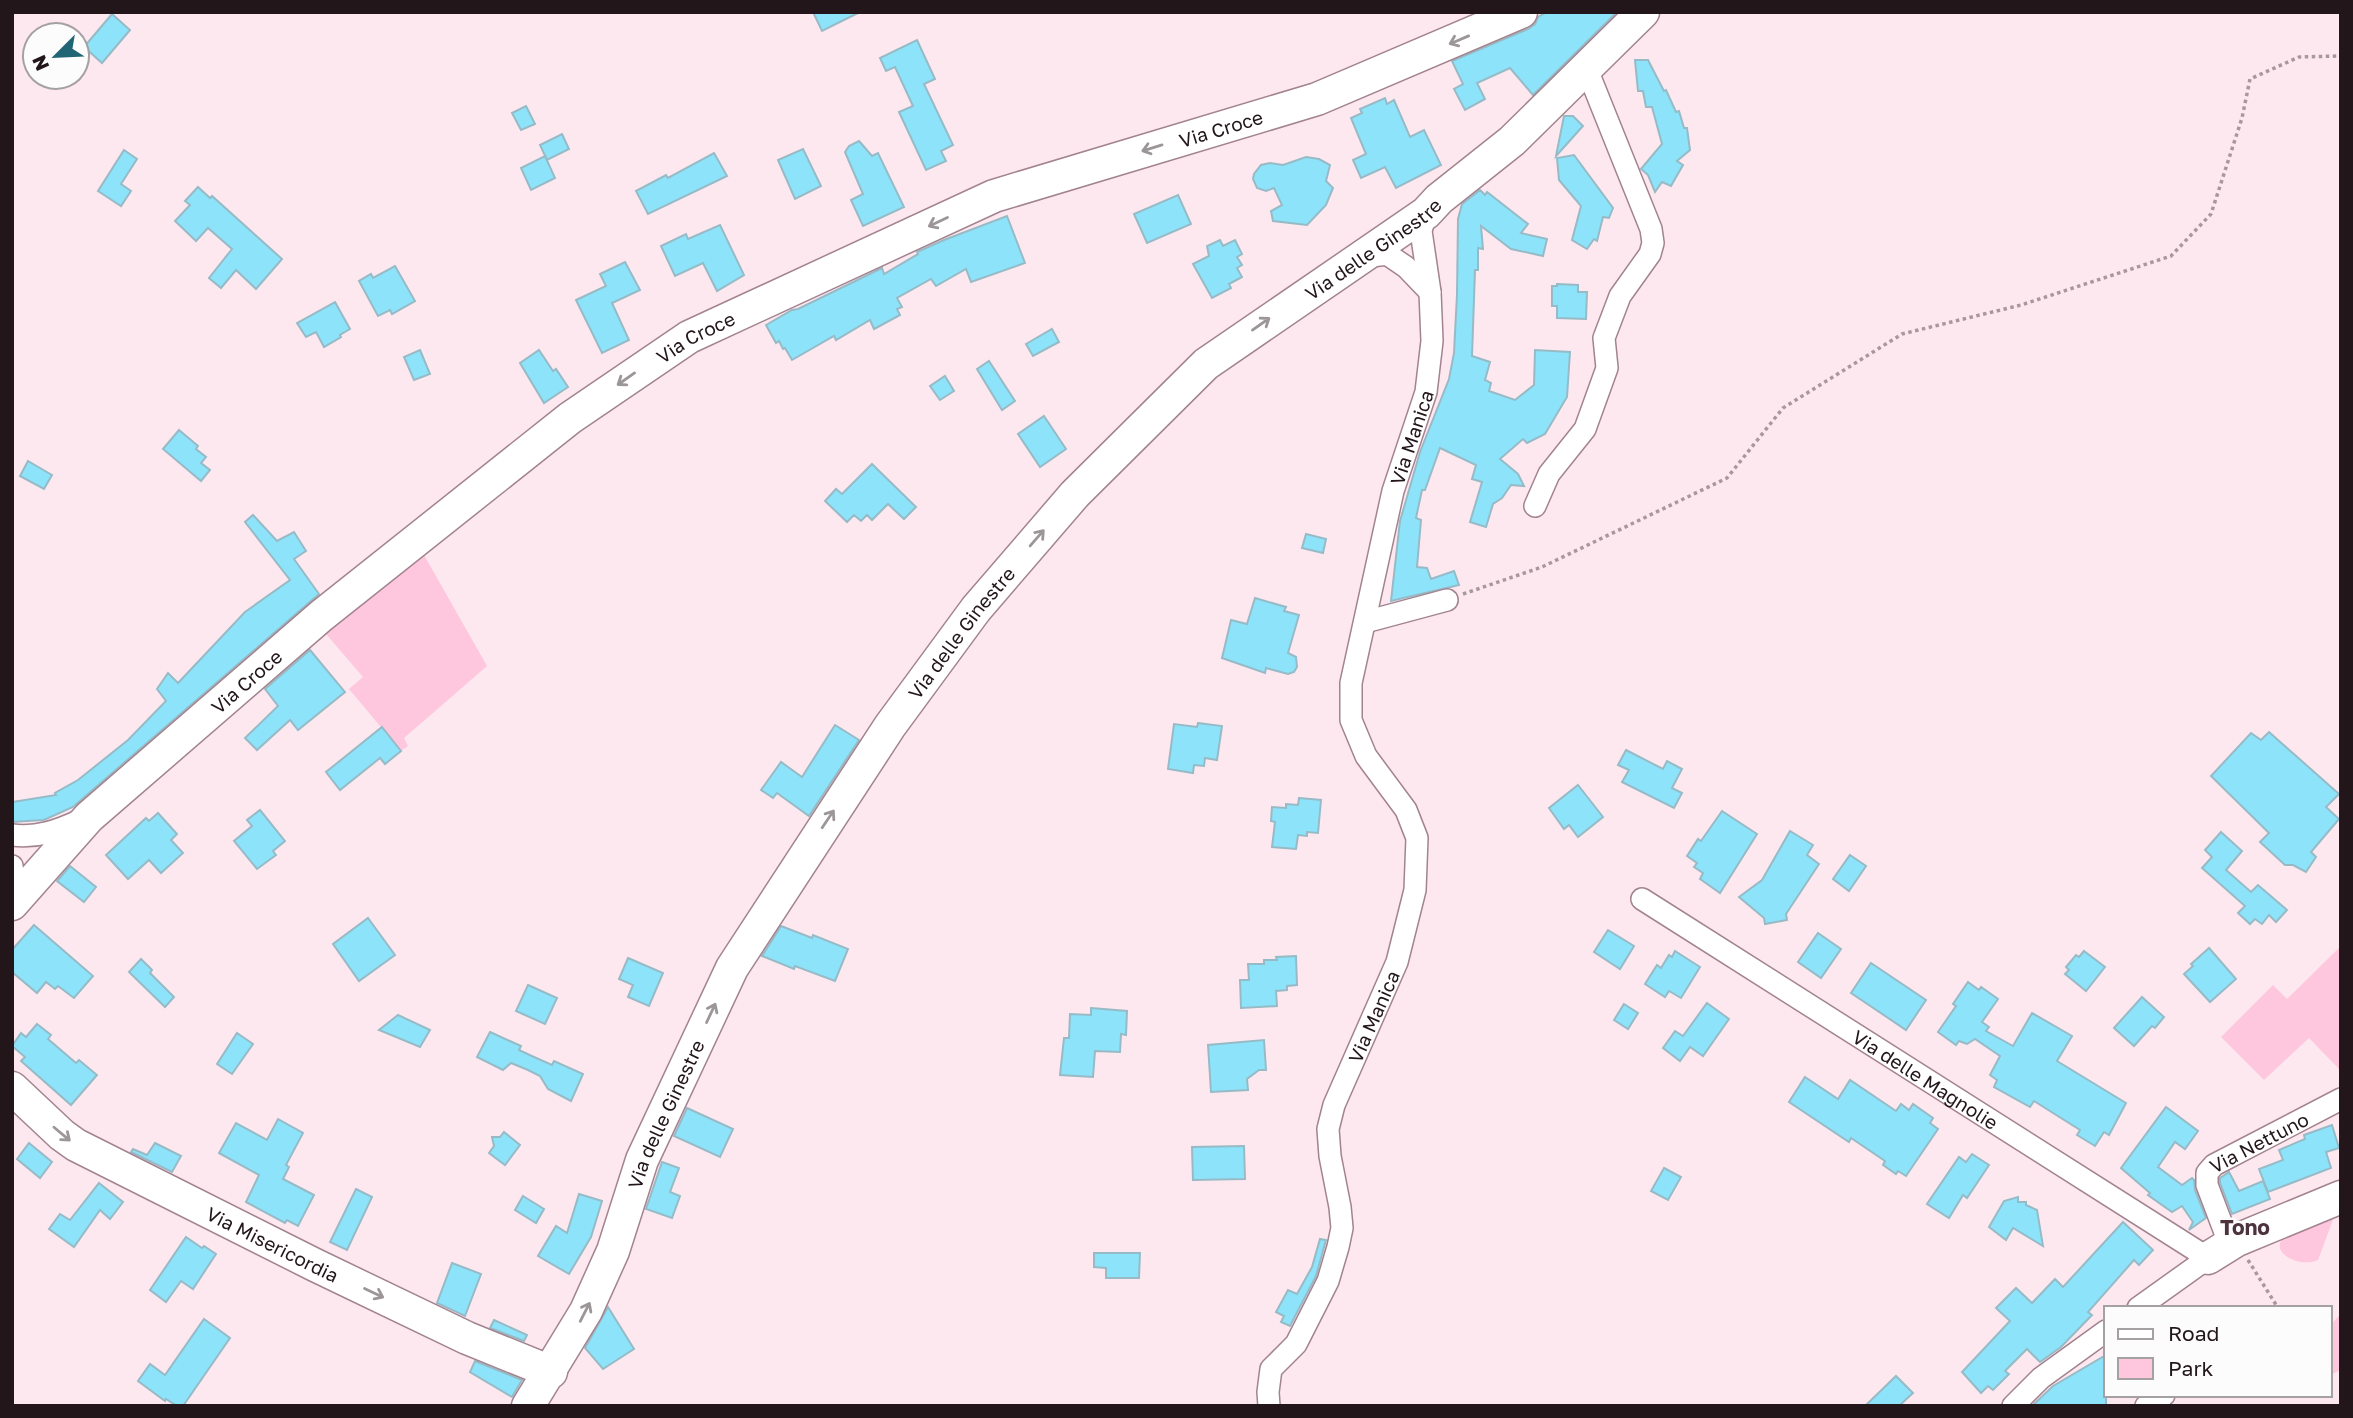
<svg xmlns="http://www.w3.org/2000/svg" width="2353" height="1418" font-family="'Golos Text',sans-serif">
<style>
.green{fill:#fec7dd}
.building{fill:#8de3fa;stroke:#97bbc6;stroke-width:2}
.lines{fill:none;stroke-linecap:round;stroke-linejoin:round}
.street-casing{stroke:#a2838f;stroke-width:24}
.secondary-casing{stroke:#a2838f;stroke-width:35}
.path{stroke:#a9979e;stroke-width:3.5;stroke-dasharray:3.5 3.5;stroke-linecap:butt}
.street{stroke:#fff;stroke-width:21}
.secondary{stroke:#fff;stroke-width:32}
.oneway{stroke:#9c9698}
.labels{text-anchor:middle;dominant-baseline:central;stroke-width:5;stroke-linejoin:round;paint-order:stroke}
.street-label{font-size:19px;fill:#22161b;stroke:#fcfcfc}
.neighbourhood-label{font-size:21px;font-weight:bold;fill:#4c323d;stroke:#fcfcfc}
</style>
<rect width="100%" height="100%" fill="#fde8f0"/>
<g class="green">
<path d="M424 555 487 666 404 738 408 746 401 751 349 689 363 677 326 634 390 580Z"/>
<path d="M2341 946V1071L2309 1038 2264 1080 2221 1037 2273 985 2287 999Z"/>
<path d="M2334 1217 2318 1260C2298 1269 2266 1250 2286 1236 2292 1231 2305 1230 2313 1227V1224Z"/>
<path d="M2341 1314V1370L2330 1375V1325Z"/>
</g>
<g class="building">
<path d="M813 12H860L822 31Z"/>
<path d="M1547 12H1617L1533 95 1510 68 1477 83 1485 99 1465 110 1454 89 1463 84 1452 61 1528 29 1535 24 1538 17Z"/>
<path d="M112 14 130 30 102 63 84 47Z"/>
<path d="M917 40 935 79 924 84 953 145 941 151 946 161 926 170 899 112 913 106 895 67 886 71 880 58Z"/>
<path d="M1635 60H1648L1664 91 1666 90 1676 112 1679 111 1684 128H1687L1690 150 1677 161 1683 165 1671 186 1662 182 1655 192 1648 175 1641 169 1662 144 1652 107H1646L1643 91H1638Z"/>
<path d="M1385 98 1387 104 1394 100 1410 137 1424 130 1441 165 1396 188 1385 167 1361 178 1353 160 1366 154 1351 118 1362 113 1360 109Z"/>
<path d="M526 106 535 124 521 130 512 113Z"/>
<path d="M1564 116H1573L1583 126 1556 156Z"/>
<path d="M562 134 569 149 547 160 540 145Z"/>
<path d="M859 141 872 156 878 153 904 207 863 226 851 200 863 194 845 152 849 146Z"/>
<path d="M803 149 821 186 795 199 778 160Z"/>
<path d="M124 150 137 159 121 184 131 191 121 206 98 191Z"/>
<path d="M714 153 727 176 648 214 636 191 666 175 668 178Z"/>
<path d="M1574 155 1613 208 1609 218 1603 217 1597 241 1594 239 1587 249 1572 240 1581 206 1559 180 1557 158Z"/>
<path d="M545 156 555 178 531 190 521 168Z"/>
<path d="M1306 157 1319 159 1330 165 1326 181 1333 188 1326 205 1307 225 1273 221 1271 211 1282 205 1274 188 1266 191 1257 188 1253 179 1254 174 1261 165 1270 163 1283 165Z"/>
<path d="M198 187 210 198 212 196 282 259 256 289 236 270 221 288 209 278 232 249 208 228 196 241 175 221 190 205 185 201Z"/>
<path d="M1480 190 1485 195 1487 192 1528 224 1521 233 1547 239 1543 256 1511 249 1481 226 1483 249 1478 248V270H1475L1472 356 1490 362 1485 380 1491 383 1489 391 1515 400 1534 385 1535 350 1570 352 1567 397 1545 434 1527 443 1523 439 1500 459 1518 474 1524 486 1511 485 1502 498 1493 504 1486 527 1470 522 1482 482 1472 479 1476 465 1440 448 1425 490H1422L1416 518 1421 520 1417 567 1427 568 1431 579 1454 571 1459 585 1391 601 1400 521 1420 452 1449 379 1454 353 1457 294 1458 219 1462 204Z"/>
<path d="M1178 195 1191 224 1147 243 1134 214Z"/>
<path d="M1007 216 1025 263 971 282 966 269 936 286 931 279 897 298 902 307 897 309 900 315 874 329 870 320 836 340 834 336 792 360 785 348 783 349 779 341 776 343 766 325 792 310 798 309 882 268 884 274 918 254 917 252 944 240Z"/>
<path d="M720 225 744 275 717 291 703 263 675 276 661 246 686 234 688 239Z"/>
<path d="M1220 240 1223 246 1235 240 1242 254 1237 257 1242 265 1237 268 1242 277 1229 284 1231 288 1212 298 1193 264 1209 256 1207 246Z"/>
<path d="M625 262 640 290 612 303 629 340 602 353 576 300 606 286 600 274Z"/>
<path d="M395 266 415 301 392 314 390 310 378 316 359 281 371 274 373 278Z"/>
<path d="M1557 284 1578 285V292H1587L1586 319 1557 318V306H1552V286H1557Z"/>
<path d="M335 302 350 329 340 335 341 337 324 347 316 332 306 337 297 323Z"/>
<path d="M1052 329 1059 342 1033 356 1026 344Z"/>
<path d="M420 350 430 374 414 380 404 357Z"/>
<path d="M539 350 553 371 556 369 568 387 544 403 520 363Z"/>
<path d="M989 361 1015 401 1002 410 977 369Z"/>
<path d="M945 376 954 391 940 400 930 386Z"/>
<path d="M1044 416 1066 449 1040 467 1018 434Z"/>
<path d="M179 430 198 446 196 449 206 457 201 463 210 470 201 481 163 449Z"/>
<path d="M28 461 52 475 44 489 20 476Z"/>
<path d="M872 464 916 507 904 519 888 504 872 520 867 515 861 521 854 515 847 522 825 501 836 489 842 494Z"/>
<path d="M253 515 277 541 294 532 306 551 294 559 319 594 73 807 44 820 12 822V802L56 795 55 793 78 780 128 740 166 701 157 689 168 673 178 683 245 612 290 580 245 522Z"/>
<path d="M1306 534 1326 539 1323 553 1302 548Z"/>
<path d="M1255 598 1286 607 1284 611 1299 615 1288 653 1296 657 1297 667 1294 672 1288 674 1266 668 1265 673 1222 658 1231 620 1247 624Z"/>
<path d="M310 650 345 692 298 730 290 720 257 750 245 738 278 706 265 689Z"/>
<path d="M1198 723 1222 726 1217 760 1205 758 1204 766 1194 765 1193 773 1168 769 1174 724 1197 727Z"/>
<path d="M835 725 859 740 809 816 777 793 773 798 761 790 781 762 802 777Z"/>
<path d="M382 727 401 751 385 764 380 758 340 790 326 772Z"/>
<path d="M2269 732 2339 794 2326 807 2339 819 2311 852 2316 857 2306 872 2293 865H2285L2260 842 2269 833 2211 776 2251 733 2261 740Z"/>
<path d="M1626 750 1663 769 1667 761 1682 769 1672 788 1682 793 1674 808 1622 782 1629 770 1618 765Z"/>
<path d="M1578 785 1603 817 1578 837 1569 825 1564 829 1549 808Z"/>
<path d="M1299 798 1321 800 1318 833 1307 832V836L1298 835 1296 849 1272 847 1275 822 1271 821 1272 807 1286 808V804L1298 805Z"/>
<path d="M260 810 285 841 273 851 276 855 257 869 234 841 252 826 247 820Z"/>
<path d="M1722 811 1757 834 1720 893 1700 879 1703 873 1694 867 1697 863 1687 856 1698 839 1701 841Z"/>
<path d="M158 813 177 834 171 840 183 853 161 873 149 860 128 879 106 855 146 818 149 821Z"/>
<path d="M1790 831 1813 845 1807 855 1819 864 1786 914 1787 920 1765 924 1764 918 1739 897 1762 880Z"/>
<path d="M2221 832 2242 851 2226 870 2251 892 2258 885 2287 910 2276 922 2269 915 2262 924 2255 919 2250 924 2238 913 2245 906 2202 868 2212 857 2205 850Z"/>
<path d="M1850 855 1866 866 1849 891 1833 879Z"/>
<path d="M70 866 96 887 84 902 57 881Z"/>
<path d="M368 918 395 955 359 981 333 944Z"/>
<path d="M34 925 93 976 74 998 58 986 55 989 46 982 37 993 12 972V950Z"/>
<path d="M781 926 812 938 813 935 848 949 835 981 795 966 794 969 762 956Z"/>
<path d="M1608 930 1634 946 1620 969 1594 952Z"/>
<path d="M1818 933 1841 949 1821 978 1798 962Z"/>
<path d="M2209 948 2236 979 2210 1002 2184 974 2193 966 2191 964Z"/>
<path d="M1675 951 1700 967 1681 998 1669 991 1665 997 1645 984 1657 965 1661 968 1669 955 1672 957Z"/>
<path d="M2084 951 2105 967 2086 991 2065 974 2069 970 2066 967 2076 955 2079 957Z"/>
<path d="M1296 956 1297 985 1287 986V990L1276 991 1277 1006 1241 1008 1240 980H1249L1248 964H1264V960H1277L1276 957Z"/>
<path d="M628 958 663 973 649 1006 628 997 633 985 619 979Z"/>
<path d="M141 959 152 970 150 973 174 997 165 1007 129 972Z"/>
<path d="M1871 963 1926 1000 1906 1030 1851 993Z"/>
<path d="M1968 982 1979 990 1981 987 1998 999 1982 1022 1989 1027 1986 1031 2013 1046 2032 1013 2072 1036 2057 1061 2126 1103 2109 1135 2104 1132 2095 1146 2077 1135 2080 1130 2034 1101 2030 1107 1994 1087 1997 1080 1990 1075 2000 1056 1975 1039 1967 1044 1959 1041 1956 1045 1938 1032 1956 1006 1953 1004Z"/>
<path d="M528 985 557 998 545 1024 516 1011Z"/>
<path d="M2142 997 2164 1017 2155 1028 2152 1026 2134 1046 2114 1028Z"/>
<path d="M1707 1003 1729 1019 1703 1056 1690 1047 1680 1061 1663 1048 1675 1031 1683 1036Z"/>
<path d="M1624 1004 1638 1013 1628 1029 1614 1020Z"/>
<path d="M1091 1008 1127 1011 1126 1035 1121 1034 1120 1052 1095 1051 1093 1077 1060 1075 1064 1038H1069L1070 1014 1091 1015Z"/>
<path d="M398 1015 430 1030 420 1047 379 1030Z"/>
<path d="M37 1024 51 1035 48 1039 76 1063 79 1060 97 1075 71 1105 21 1061 25 1057 12 1046 21 1033 26 1037Z"/>
<path d="M490 1032 521 1046 519 1050 534 1057 552 1065 554 1061 583 1074 571 1101 548 1089 540 1076 528 1070 511 1063 503 1070 477 1057Z"/>
<path d="M237 1033 253 1044 232 1074 217 1064Z"/>
<path d="M1264 1040 1266 1070H1259L1247 1079 1248 1090 1211 1092 1208 1045Z"/>
<path d="M1805 1077 1838 1099 1850 1080 1896 1111 1901 1104 1909 1110 1913 1104 1933 1118 1930 1123 1938 1129 1906 1176 1898 1171 1896 1174 1883 1165 1885 1161 1851 1138 1849 1142 1789 1102Z"/>
<path d="M2166 1107 2198 1131 2185 1149 2175 1142 2158 1167 2182 1185 2192 1178 2194 1180 2195 1190 2206 1218 2189 1230 2193 1222 2182 1206 2172 1212 2148 1195 2150 1193 2121 1168Z"/>
<path d="M687 1108 733 1129 720 1157 674 1136Z"/>
<path d="M278 1119 303 1133 286 1165 289 1167 283 1179 314 1195 298 1226 287 1220 285 1223 246 1202 259 1175 219 1153 236 1123 267 1140Z"/>
<path d="M2332 1125 2339 1148 2326 1152 2331 1168 2268 1192 2259 1169 2283 1160 2279 1150 2305 1139 2304 1135Z"/>
<path d="M504 1132 520 1145 505 1165 489 1153 494 1146 492 1137H500Z"/>
<path d="M29 1143 52 1162 40 1178 17 1159Z"/>
<path d="M155 1143 181 1156 172 1172 131 1152 133 1149 147 1155Z"/>
<path d="M1244 1146 1245 1179 1193 1180 1192 1147Z"/>
<path d="M1972 1154 1989 1165 1967 1198 1963 1195 1949 1218 1927 1204 1959 1157 1966 1162Z"/>
<path d="M662 1162 679 1168 670 1192 680 1196 672 1218 646 1209Z"/>
<path d="M1664 1168 1681 1177 1668 1200 1651 1191Z"/>
<path d="M2229 1172 2239 1191 2263 1181 2270 1199 2232 1214 2220 1183V1178Z"/>
<path d="M99 1183 123 1202 110 1219 100 1210 74 1247 49 1229 60 1214 70 1220Z"/>
<path d="M356 1189 372 1197 347 1250 330 1242Z"/>
<path d="M579 1194 602 1201 591 1237 569 1274 538 1256 556 1226 567 1233Z"/>
<path d="M523 1196 544 1209 536 1223 515 1210Z"/>
<path d="M2018 1197V1202H2026V1205L2037 1210 2043 1246 2013 1228 2006 1240 1989 1227 2004 1201Z"/>
<path d="M2123 1222 2153 1250 2139 1265 2134 1260 2088 1312 2092 1315 2061 1347 2040 1362 2027 1349 2005 1371 2009 1374 1993 1390 1988 1386 1981 1393 1962 1372 2010 1321 1996 1308 2016 1288 2032 1303 2055 1279 2063 1287Z"/>
<path d="M186 1237 202 1248 204 1246 216 1254 193 1289 181 1281 166 1302 150 1290Z"/>
<path d="M1320 1239 1326 1240 1316 1276 1290 1326 1281 1322 1284 1316 1276 1312 1288 1290 1297 1294 1312 1267Z"/>
<path d="M1094 1253H1140L1139 1278H1106V1268L1094 1267Z"/>
<path d="M452 1263 481 1274 465 1316 437 1303Z"/>
<path d="M608 1307 634 1349 603 1369 585 1348Z"/>
<path d="M204 1319 230 1338 183 1406H177L166 1399 165 1401 138 1381 150 1364 165 1375Z"/>
<path d="M494 1320 527 1335 524 1341 490 1328Z"/>
<path d="M2106 1355V1406H2032L2053 1386Z"/>
<path d="M475 1361 522 1380 512 1397 470 1372Z"/>
<path d="M1896 1376 1913 1393 1899 1406H1865Z"/>
</g>
<g class="lines">
<defs>
<g id="street">
<path d="M1364 257 1387 254 1406 267 1430 292"/>
<path d="M1535 506 1549 474 1585 429 1607 368 1604 338 1620 296 1650 254 1653 243 1651 229 1586 67"/>
<path d="M1365 622 1447 600"/>
<path d="M12 835C38 838 57 831 81 820"/>
<path d="M12 866 17 899"/>
<path id="s1" d="M1642 899 2208 1258 2138 1308"/>
<path id="s2" d="M2229 1243 2207 1185V1173L2214 1165 2341 1099"/>
<path id="s3" d="M1269 1406 1268 1392 1271 1369 1296 1344 1328 1281 1338 1247 1342 1228 1340 1207 1330 1156 1328 1129 1334 1105 1397 962 1415 890 1417 838 1406 810 1366 756 1351 720V683L1393 491 1426 392 1432 341 1430 292 1421 231 1426 213"/>
<path d="M2013 1406 2041 1378 2106 1331"/>
<path d="M2146 1406 2164 1395"/>
</g>
<g id="secondary">
<path id="s4" d="M12 904 89 817 321 616 570 418 689 337 994 196 1317 99 1521 12"/>
<path id="s5" d="M12 1088 62 1135 76 1145 315 1265 467 1338 551 1372"/>
<path d="M2208 1258 2237 1240 2341 1197"/>
<path id="s6" d="M528 1406 586 1311 613 1251 642 1160 732 968 890 726 976 609 1075 494 1206 364 1426 213 1439 199 1512 141 1643 12"/>
</g>
</defs>
<use href="#street" class="street-casing"/>
<use href="#secondary" class="secondary-casing"/>
<g class="path">
<path d="M1463 594 1542 567 1727 478 1783 408 1902 334 2021 305 2171 256 2211 214 2242 118 2250 79 2299 57 2341 56"/>
<path d="M2248 1260 2278 1308"/>
</g>
<use href="#street" class="street"/>
<use href="#secondary" class="secondary"/>
</g>
<defs><path id="oneway-shaft" d="M-6 0H5M1.5-3L5.5 0L1.5 3" fill="none" stroke-width="1.6" stroke-linecap="round" stroke-linejoin="round" transform="scale(1.75)"/></defs>
<g class="oneway">
<use href="#oneway-shaft" transform="translate(1459 40) rotate(157)"/>
<use href="#oneway-shaft" transform="translate(1152 148) rotate(163)"/>
<use href="#oneway-shaft" transform="translate(938 222) rotate(155)"/>
<use href="#oneway-shaft" transform="translate(1261 324) rotate(-35)"/>
<use href="#oneway-shaft" transform="translate(626 379) rotate(145)"/>
<use href="#oneway-shaft" transform="translate(1037 538) rotate(-49)"/>
<use href="#oneway-shaft" transform="translate(828 819) rotate(-56)"/>
<use href="#oneway-shaft" transform="translate(711 1013) rotate(-65)"/>
<use href="#oneway-shaft" transform="translate(62 1134) rotate(40)"/>
<use href="#oneway-shaft" transform="translate(374 1293) rotate(25)"/>
<use href="#oneway-shaft" transform="translate(585 1312) rotate(-63)"/>
</g>
<g class="labels">
<g class="street-label">
<text stroke="none"><textPath href="#s4" startOffset="1458">Via Croce</textPath></text>
<text stroke="none"><textPath href="#s6" startOffset="1458">Via delle Ginestre</textPath></text>
<text stroke="none"><textPath href="#s4" startOffset="891">Via Croce</textPath></text>
<text stroke="none"><textPath href="#s3" startOffset="1032">Via Manica</textPath></text>
<text stroke="none"><textPath href="#s6" startOffset="891">Via delle Ginestre</textPath></text>
<text stroke="none"><textPath href="#s4" startOffset="324">Via Croce</textPath></text>
<text stroke="none"><textPath href="#s3" startOffset="420">Via Manica</textPath></text>
<text stroke="none"><textPath href="#s1" startOffset="336">Via delle Magnolie</textPath></text>
<text stroke="none"><textPath href="#s6" startOffset="324">Via delle Ginestre</textPath></text>
<text stroke="none"><textPath href="#s2" startOffset="135">Via Nettuno</textPath></text>
<text stroke="none"><textPath href="#s5" startOffset="306">Via Misericordia</textPath></text>
</g>
<g class="neighbourhood-label">
<text x="2245" y="1227">Tono</text>
</g>
</g>
<rect width="2353" height="1418" fill="none" stroke="#22161b" stroke-width="28"/>
<rect x="2104" y="1306" width="228" height="91" fill="#fcfcfc" stroke="#a5a0a2" stroke-width="2"/>
<rect x="2118" y="1329" width="35" height="10" fill="#ffffff" stroke="#a5a0a2" stroke-width="2"/>
<text x="2168" y="1341" font-size="21" fill="#22161b">Road</text>
<rect x="2118" y="1358" width="35" height="21" fill="#fec7dd" stroke="#a5a0a2" stroke-width="2"/>
<text x="2168" y="1376" font-size="21" fill="#22161b">Park</text>
<g transform="translate(56 56) rotate(246)"><circle r="33" fill="#fcfcfc" stroke="#a5a0a2" stroke-width="2"/>
<path d="M0-5L12 26L0 18L-12 26Z" fill="#206576"/>
<text y="-10" font-size="19" font-weight="bold" text-anchor="middle" fill="#22161b">N</text>
</g>
</svg>
